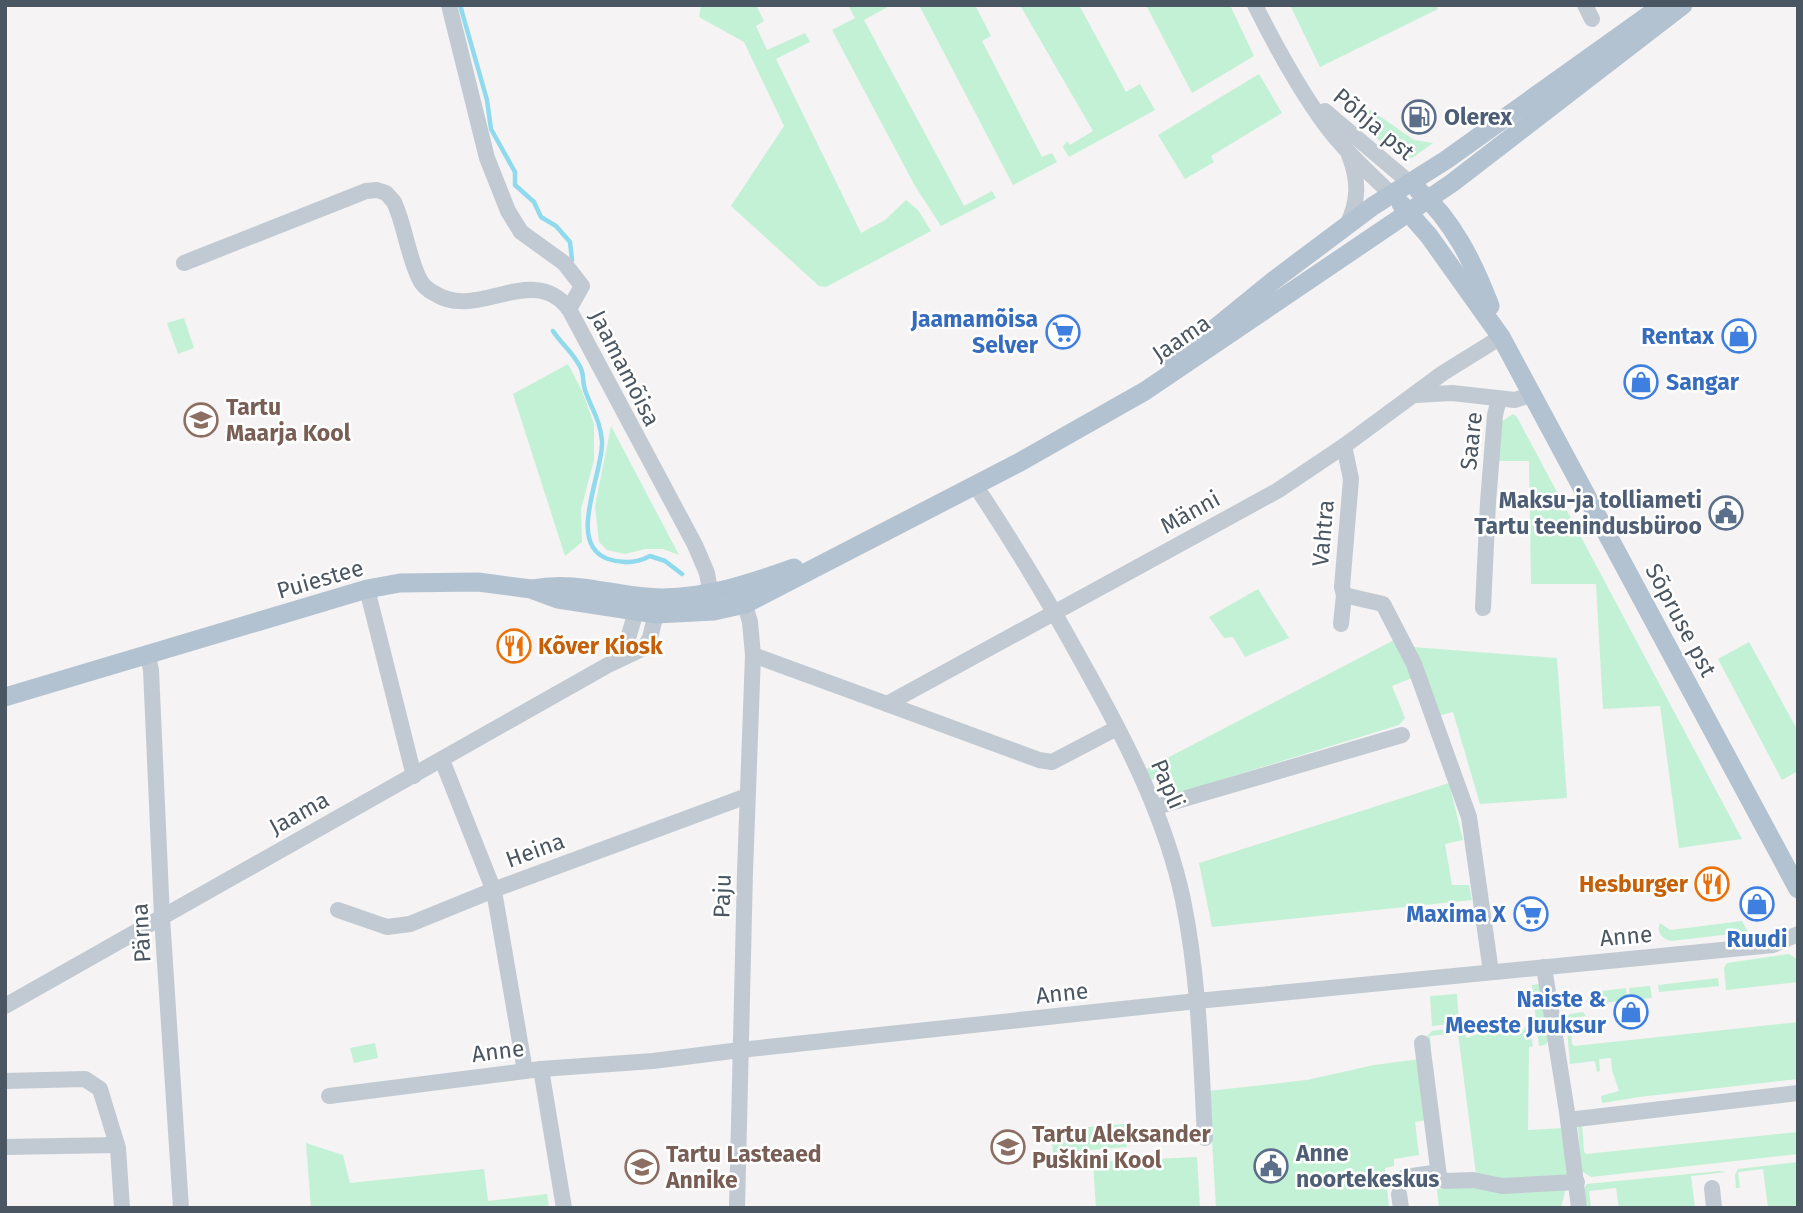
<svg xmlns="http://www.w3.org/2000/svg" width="1803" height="1213" font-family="'Fira Sans',sans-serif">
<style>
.green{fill:#c3f1d5}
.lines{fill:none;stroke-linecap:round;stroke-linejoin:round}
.stream{stroke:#90daee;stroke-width:4.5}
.minor{stroke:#c1cad2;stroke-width:16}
.major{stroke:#b3c2d1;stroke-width:19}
.labels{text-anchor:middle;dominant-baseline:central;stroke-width:5;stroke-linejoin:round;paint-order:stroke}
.service-label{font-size:23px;font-weight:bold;fill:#4e5e75;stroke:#fff;text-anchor:start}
.street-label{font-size:23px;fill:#4a5661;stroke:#fff}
.shop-label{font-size:23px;font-weight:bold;fill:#366cbe;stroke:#fff;text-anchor:end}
.education-label{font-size:23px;font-weight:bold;fill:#785e54;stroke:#fff;text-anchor:start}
.food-label{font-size:23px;font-weight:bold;fill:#c56008;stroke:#fff;text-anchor:start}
</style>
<rect width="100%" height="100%" fill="#f5f3f3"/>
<g class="green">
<path d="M701 5H756L764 21 756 26 767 50 805 33 810 42 776 59 861 233 885 220 906 200 918 210 931 231 826 287 819 286 731 206 784 126 744 42 699 17Z"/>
<path d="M848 5H891L864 20 964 206 992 191 996 198 941 226 915 186 832 30 855 18Z"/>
<path d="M919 5H975L991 36 982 41 1042 157 1052 153 1057 162 1013 185Z"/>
<path d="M1020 5H1079L1126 92 1140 84 1155 110 1069 157 1063 147 1067 141 1070 145 1093 131Z"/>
<path d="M1146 5H1230L1254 56 1192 93Z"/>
<path d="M1290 5H1436L1438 9 1320 67Z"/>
<path d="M1259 74 1282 113 1211 156 1214 162 1185 179 1158 135Z"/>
<path d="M1371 110 1414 140 1433 143 1412 158C1390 155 1372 133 1356 118Z"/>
<path d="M184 318 194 348 178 354 167 323Z"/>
<path d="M568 364 582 391 594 424V460L581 509 582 542 565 556 513 394Z"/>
<path d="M1513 414 1517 417 1742 839 1679 848 1660 706 1603 709 1596 584H1531L1529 461H1496L1501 422Z"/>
<path d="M611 426 679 555 663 549H645L625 554 607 550 599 542 595 506Z"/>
<path d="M1258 589 1289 638 1245 657 1233 637 1224 638 1209 617Z"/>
<path d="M1394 640 1412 678 1392 686 1405 718 1399 725 1178 793 1171 773 1151 780 1146 769Z"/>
<path d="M1749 642 1798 731V771L1782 780 1718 659Z"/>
<path d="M1413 647 1557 658 1567 798 1480 804 1453 712 1438 716Z"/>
<path d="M1449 783 1463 840 1445 844 1452 885H1469L1472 900 1212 927 1199 863Z"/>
<path d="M1742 921 1748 932 1671 941C1662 939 1656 932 1660 923L1670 930Z"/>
<path d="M1789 954 1798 960V982L1726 990 1724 968 1727 963Z"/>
<path d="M1718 978 1719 986 1659 992 1658 985Z"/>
<path d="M1540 984 1548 1041 1545 1045 1539 1046 1532 985Z"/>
<path d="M1650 986 1652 998 1630 1000 1629 988Z"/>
<path d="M1626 988 1627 1000 1595 1004 1591 1001 1594 992Z"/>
<path d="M1457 994 1459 1023 1432 1026 1430 996Z"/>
<path d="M1583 1012 1586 1016 1570 1018 1572 1044 1574 1046 1798 1022V1079L1639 1097 1602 1103 1601 1096 1619 1091 1612 1070 1611 1058 1599 1059 1600 1071 1597 1072 1595 1061 1570 1064 1566 1018 1570 1014Z"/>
<path d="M1460 1027 1467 1038 1483 1032 1507 1029 1508 1032 1524 1030 1525 1027H1529L1533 1046 1529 1047 1528 1130 1565 1128 1571 1173C1543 1190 1507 1179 1476 1174L1458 1033 1430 1036 1431 1052 1426 1037 1432 1031Z"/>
<path d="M375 1043 378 1058 354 1063 350 1048Z"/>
<path d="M1420 1059 1427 1120 1415 1122 1419 1155 1394 1159V1166L1385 1168 1389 1208H1216L1209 1091 1307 1080 1374 1065Z"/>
<path d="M1125 1124 1127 1147 1053 1153 1051 1130Z"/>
<path d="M1578 1125H1582L1584 1152 1586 1154 1798 1132V1154L1591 1177 1581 1171Z"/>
<path d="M306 1143 343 1155 350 1183 484 1169 488 1201 547 1194 549 1208H311Z"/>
<path d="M1197 1157 1200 1208H1096L1093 1162Z"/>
<path d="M1798 1162V1208H1768L1763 1169 1738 1172 1740 1188H1736L1735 1175 1738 1169Z"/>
<path d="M1720 1171 1726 1172 1691 1176 1695 1208H1619L1616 1188 1589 1191 1591 1207H1587L1584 1188 1587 1184Z"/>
<path d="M1470 1187H1566L1561 1208H1439L1437 1189Z"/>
</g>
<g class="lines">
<g class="stream">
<path d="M460 5 487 100 491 129 515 172V185L534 202 541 217 556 226 570 242 572 260"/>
<path d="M553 331C560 342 569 349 576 360 586 374 581 377 585 390 591 408 600 419 602 441 604 472 565 544 608 559 623 564 637 563 650 556L665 561 682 574"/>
</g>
<g class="minor">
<path d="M449 5 487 158 508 211 521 232 564 263 582 286 569 309 695 545 707 573 712 602"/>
<path d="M1255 5C1275 45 1297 86 1324 123 1343 149 1368 172 1391 194"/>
<path d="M1585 5 1592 19"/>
<path d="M1325 111 1410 183"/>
<path d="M1347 225C1359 201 1359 180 1349 155"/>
<path d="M184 263 366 191 377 190 386 193 394 202C405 226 408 256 419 278 422 285 428 290 434 293 477 322 532 261 569 309"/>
<path d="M1416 395 1452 393 1515 400 1533 394"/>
<path d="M975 485C1013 542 1049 602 1082 662 1124 737 1165 815 1183 900 1199 978 1201 1059 1205 1138"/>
<path d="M367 589 414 776"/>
<path d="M1344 595 1383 604 1414 664 1469 817 1491 972"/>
<path d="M1483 608 1488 502 1495 415 1499 399"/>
<path d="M1341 624 1344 595 1342 587 1351 479 1344 446"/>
<path d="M753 655 887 704 1277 491 1344 446 1443 373 1501 337"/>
<path d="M148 656 151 670 162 917 181 1208"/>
<path d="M616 660 629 635 639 601"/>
<path d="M887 704 1039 760 1052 762 1117 728"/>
<path d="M442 760 494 891 525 1071"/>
<path d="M1156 807 1402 735"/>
<path d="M338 910 387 927 410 924 501 887 747 796"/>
<path d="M1544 967 1567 1112 1579 1208"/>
<path d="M5 1006 608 665 644 648 650 638 658 605"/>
<path d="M1422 1043 1439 1176"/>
<path d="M541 1069 564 1208"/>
<path d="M5 1081 85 1079 100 1089 118 1148 122 1208"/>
<path d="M329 1096 541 1069 653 1061 740 1050 1197 1001 1773 945 1798 934"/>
<path d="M1568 1120 1798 1093"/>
<path d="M5 1147 117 1145"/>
<path d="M1405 1177 1433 1173 1445 1181 1473 1180 1502 1186 1577 1182"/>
<path d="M1712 1188 1714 1208"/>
<path d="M1399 1194 1401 1208"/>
<path d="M737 1208 745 872 753 655 750 622 741 592"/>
</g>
<g class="major">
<path d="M1418 190C1453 220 1474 264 1490 306"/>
<path d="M1401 204 1429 236 1501 337 1798 889"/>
<path d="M1172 359 1214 329 1273 281 1373 206 1446 160 1663 5"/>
<path d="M532 589C580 580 617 598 662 598 710 597 749 584 794 568"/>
<path d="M5 697 367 589 400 583 478 582 531 589 558 599 656 614 714 611 745 604 1020 462 1145 391 1452 183 1683 5"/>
</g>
</g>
<defs>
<symbol id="fuel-ring" viewBox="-11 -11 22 22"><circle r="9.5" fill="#fff" stroke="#5c6f8a" stroke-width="1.5"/><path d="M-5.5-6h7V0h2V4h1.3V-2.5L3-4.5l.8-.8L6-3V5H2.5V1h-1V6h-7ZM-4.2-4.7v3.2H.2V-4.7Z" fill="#5c6f8a"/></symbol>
<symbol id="supermarket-ring" viewBox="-11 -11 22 22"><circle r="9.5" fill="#fff" stroke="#3f7fe0" stroke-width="1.5"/><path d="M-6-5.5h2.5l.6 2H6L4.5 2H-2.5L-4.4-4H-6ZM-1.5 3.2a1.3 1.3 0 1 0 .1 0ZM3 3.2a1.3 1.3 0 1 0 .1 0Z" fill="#3f7fe0"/></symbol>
<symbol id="shop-ring" viewBox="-11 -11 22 22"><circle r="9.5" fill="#fff" stroke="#3f7fe0" stroke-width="1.5"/><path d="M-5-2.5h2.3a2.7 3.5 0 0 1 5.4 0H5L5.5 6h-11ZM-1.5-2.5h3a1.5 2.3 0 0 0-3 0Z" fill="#3f7fe0"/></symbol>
<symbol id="school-ring" viewBox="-11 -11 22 22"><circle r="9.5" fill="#fff" stroke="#8d6e63" stroke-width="1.5"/><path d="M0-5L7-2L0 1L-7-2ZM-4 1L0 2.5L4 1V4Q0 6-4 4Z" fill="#8d6e63"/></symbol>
<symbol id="civic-ring" viewBox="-11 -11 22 22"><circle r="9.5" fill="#fff" stroke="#5c6f8a" stroke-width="1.5"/><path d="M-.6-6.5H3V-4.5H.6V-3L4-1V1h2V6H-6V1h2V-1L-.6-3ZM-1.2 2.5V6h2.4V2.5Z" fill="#5c6f8a"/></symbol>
<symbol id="restaurant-ring" viewBox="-11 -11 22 22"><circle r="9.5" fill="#fff" stroke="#e8710a" stroke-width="1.5"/><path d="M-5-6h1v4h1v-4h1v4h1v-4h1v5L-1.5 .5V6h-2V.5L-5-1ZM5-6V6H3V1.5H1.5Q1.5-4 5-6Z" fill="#e8710a"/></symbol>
</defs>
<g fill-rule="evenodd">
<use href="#fuel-ring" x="1400" y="98" width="38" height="38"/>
<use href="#supermarket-ring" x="1044" y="313" width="38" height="38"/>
<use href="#shop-ring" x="1720" y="317" width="38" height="38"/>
<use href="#shop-ring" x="1622" y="363" width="38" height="38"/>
<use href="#school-ring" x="182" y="401" width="38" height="38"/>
<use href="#civic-ring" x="1707" y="494" width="38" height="38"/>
<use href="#restaurant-ring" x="495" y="627" width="38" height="38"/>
<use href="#restaurant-ring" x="1693" y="865" width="38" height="38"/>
<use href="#shop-ring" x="1738" y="885" width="38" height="38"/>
<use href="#supermarket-ring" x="1512" y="895" width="38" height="38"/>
<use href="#shop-ring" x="1612" y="993" width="38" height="38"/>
<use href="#school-ring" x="989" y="1128" width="38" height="38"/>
<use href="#civic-ring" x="1252" y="1147" width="38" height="38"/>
<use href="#school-ring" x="623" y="1148" width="38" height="38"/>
</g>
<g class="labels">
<g class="service-label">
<text x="1444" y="117">Olerex</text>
<text x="1702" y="500" text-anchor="end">Maksu-ja tolliameti<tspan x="1702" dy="26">Tartu teenindusbüroo</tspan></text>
<text x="1296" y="1153">Anne<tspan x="1296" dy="26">noortekeskus</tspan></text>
</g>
<g class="street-label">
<text transform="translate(1374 124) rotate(40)">Põhja pst</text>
<text transform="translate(1181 338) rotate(-34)">Jaama</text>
<text transform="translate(625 368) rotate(63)">Jaamamõisa</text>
<text transform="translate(1471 441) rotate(-84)">Saare</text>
<text transform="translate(1190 512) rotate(-29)">Männi</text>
<text transform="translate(1323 533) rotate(-85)">Vahtra</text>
<text transform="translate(320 579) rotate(-16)">Puiestee</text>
<text transform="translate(1681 620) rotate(62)">Sõpruse pst</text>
<text transform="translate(1168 784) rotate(67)">Papli</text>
<text transform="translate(299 813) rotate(-29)">Jaama</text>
<text transform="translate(535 850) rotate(-20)">Heina</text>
<text transform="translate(722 896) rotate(-88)">Paju</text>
<text transform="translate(141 933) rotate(-93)">Pärna</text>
<text transform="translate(1626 936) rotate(-5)">Anne</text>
<text transform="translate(1062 993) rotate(-6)">Anne</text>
<text transform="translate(498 1051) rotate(-7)">Anne</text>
</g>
<g class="shop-label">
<text x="1038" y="319">Jaamamõisa<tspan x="1038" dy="26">Selver</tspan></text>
<text x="1714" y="336">Rentax</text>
<text x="1666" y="382" text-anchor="start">Sangar</text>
<text x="1506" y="914">Maxima X</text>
<text x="1757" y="939" text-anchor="middle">Ruudi</text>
<text x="1606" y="999">Naiste &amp;<tspan x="1606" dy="26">Meeste Juuksur</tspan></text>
</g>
<g class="education-label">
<text x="226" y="407">Tartu<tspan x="226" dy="26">Maarja Kool</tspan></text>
<text x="1032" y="1134">Tartu Aleksander<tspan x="1032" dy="26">Puškini Kool</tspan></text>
<text x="666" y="1154">Tartu Lasteaed<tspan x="666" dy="26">Annike</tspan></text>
</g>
<g class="food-label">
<text x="538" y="646">Kõver Kiosk</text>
<text x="1688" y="884" text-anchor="end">Hesburger</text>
</g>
</g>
<rect width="1803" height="1213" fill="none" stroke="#4a5661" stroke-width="14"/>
</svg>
